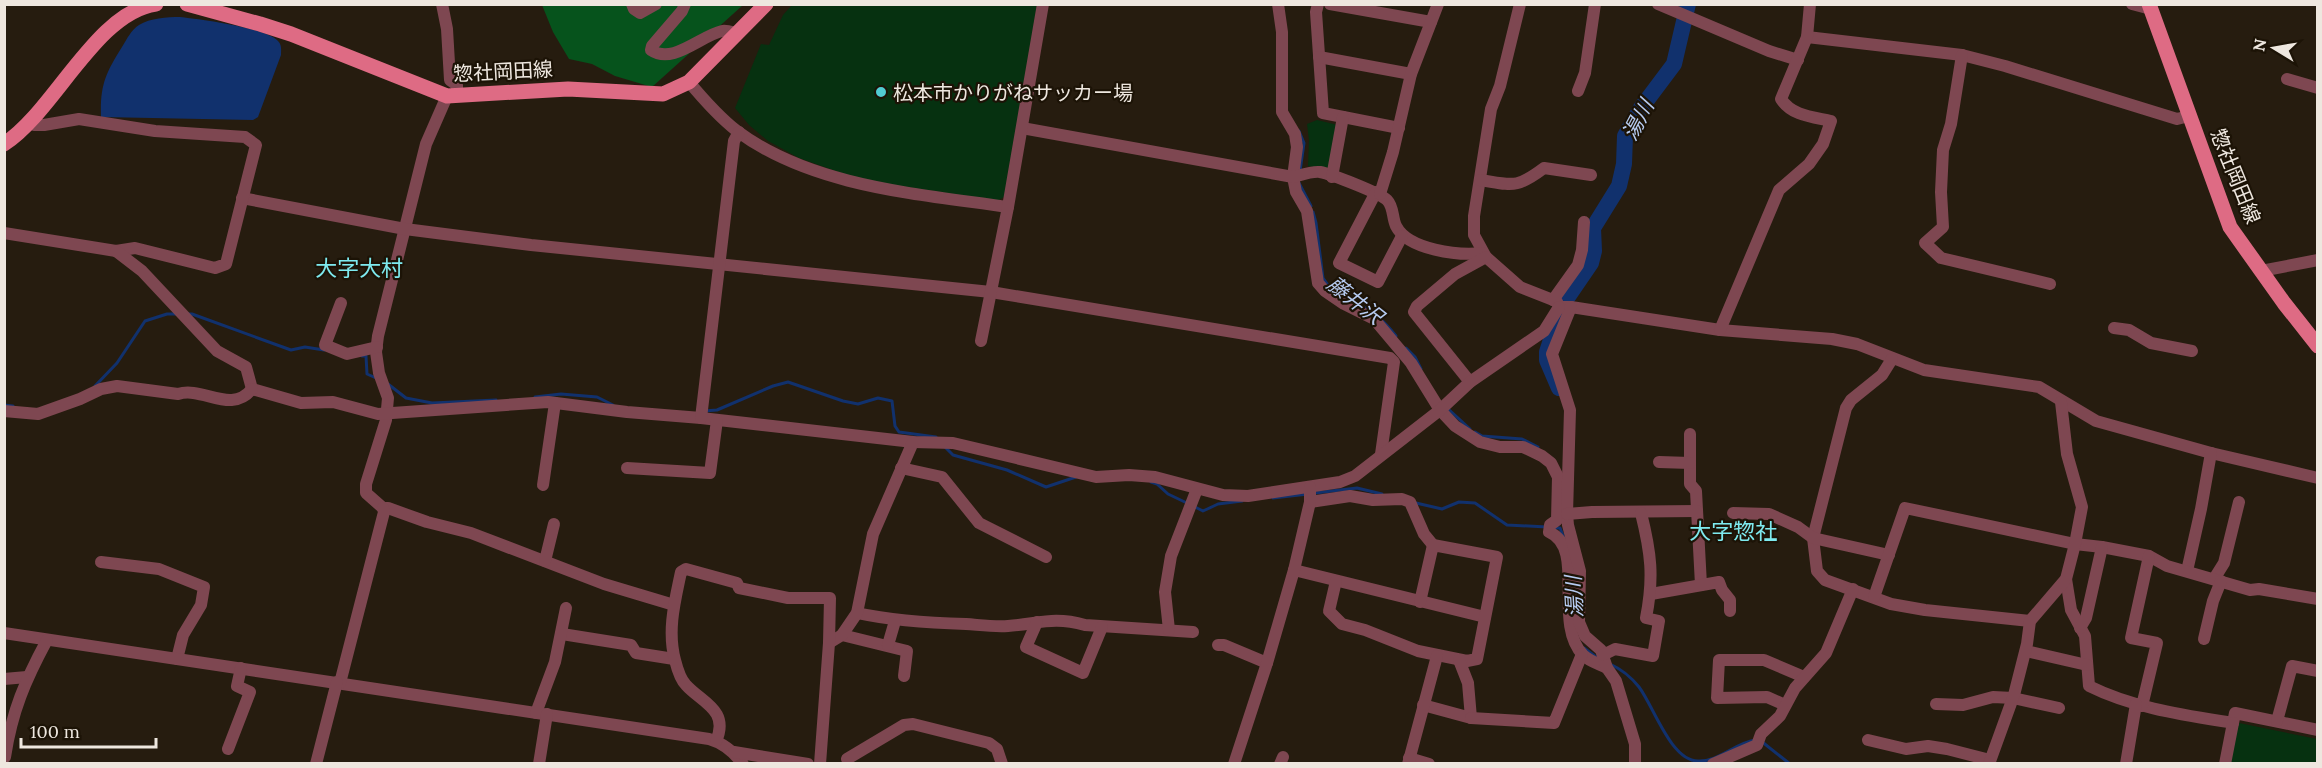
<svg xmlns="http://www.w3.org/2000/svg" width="2322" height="768" font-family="Lora,'Noto Sans JP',serif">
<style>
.green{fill:#063110}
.forest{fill:#06531c}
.water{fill:#11316d}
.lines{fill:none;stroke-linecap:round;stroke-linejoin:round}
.stream{stroke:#11316d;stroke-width:3}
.river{stroke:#11316d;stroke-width:16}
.minor{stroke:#7e4751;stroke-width:12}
.major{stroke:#de6b84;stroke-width:15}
.poi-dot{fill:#51ccd2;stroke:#1c1306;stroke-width:2}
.labels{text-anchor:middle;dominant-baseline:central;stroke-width:4.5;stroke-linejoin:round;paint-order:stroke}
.street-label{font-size:20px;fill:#eee7df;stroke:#1c1306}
.poi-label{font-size:20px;fill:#eee7df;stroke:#1c1306;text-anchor:start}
.water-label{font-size:21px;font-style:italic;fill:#b6cbf0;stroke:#1c1306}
.quarter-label{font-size:22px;fill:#7eeaef;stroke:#1c1306}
</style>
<rect width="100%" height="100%" fill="#261c0f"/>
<g class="green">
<path d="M792 5H1037L1004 197 997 201 861 180 799 158 768 141 749 125 735 108 761 44 769 45 783 15Z"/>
<path d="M1317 120 1338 125 1329 170 1308 166 1309 140 1307 124Z"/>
<path d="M2239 723 2317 739V763L2230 764Z"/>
</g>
<path class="forest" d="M542 5H743L652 87 615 76 592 64 569 59 553 32Z"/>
<path class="water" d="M180 17C199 19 267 28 278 41 282 45 281 50 281 55L258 117 253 120 101 117C100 86 105 74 122 47 127 39 131 30 139 25 150 18 167 17 180 17Z"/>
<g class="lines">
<g class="stream">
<path d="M1299 131 1304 143 1300 171"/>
<path d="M1299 183 1311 206"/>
<path d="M1313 212 1316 223 1323 278 1328 285 1339 294"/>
<path d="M1350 300C1370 309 1382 318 1396 336"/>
<path d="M187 314H192L291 350 305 347 324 350"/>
<path d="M1406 348 1415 357 1421 369"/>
<path d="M362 356H366L367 374 376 378"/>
<path d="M388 384 406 398 432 403 496 400"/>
<path d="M95 386 117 363 145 321 167 314H177"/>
<path d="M535 397 561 394 597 397 613 405"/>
<path d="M4 405 13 406"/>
<path d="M1446 407 1470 429"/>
<path d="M704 411 717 410 773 386 788 382 843 401 858 404 878 398 892 401 895 426 899 432 936 437"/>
<path d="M1475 432 1482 436 1522 439 1538 447"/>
<path d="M944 446 953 455 1007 470 1046 487 1076 477"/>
<path d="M1151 482 1157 484 1168 494 1189 504"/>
<path d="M1315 493 1357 488 1382 494"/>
<path d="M1273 498 1308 494"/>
<path d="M1416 503 1442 509 1459 502 1475 503 1507 525 1547 527"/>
<path d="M1195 507 1203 511 1218 504 1242 501"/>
<path d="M1553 528H1560L1564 538"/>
<path d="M1584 648 1596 657"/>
<path d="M1610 664C1621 669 1631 677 1639 687 1654 707 1671 761 1698 761 1718 762 1735 743 1755 740"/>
<path d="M1761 741 1790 764"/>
</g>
<g class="river">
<path d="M1565 301 1591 263 1594 251 1593 228 1619 186 1624 164 1625 136 1641 108 1674 64 1688 4"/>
<path d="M1558 318 1547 352V360L1559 388"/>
</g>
<g class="minor">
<path d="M442 4 447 29 450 80 457 85V96"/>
<path d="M632 4 634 9 640 13 656 4"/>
<path d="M685 4 682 11 652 46 651 50C673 65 700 36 722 31 726 30 732 32 736 33"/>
<path d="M1278 4 1282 32V112L1295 134 1297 147 1293 177 1296 192 1307 211 1318 283 1325 291 1344 304 1374 319 1411 363 1440 410 1455 426 1480 442 1500 447H1523L1542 456 1551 463 1558 477 1557 520 1550 525 1549 532C1587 548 1552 623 1583 655 1589 661 1599 664 1607 668"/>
<path d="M1318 4 1316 12 1323 113 1399 128"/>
<path d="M1330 4 1431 22"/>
<path d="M1520 4 1500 86 1491 109 1474 216V235L1486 257 1520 287 1553 300 1557 302 1559 307"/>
<path d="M1658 4 1769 51 1798 60"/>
<path d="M2132 4 2151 9"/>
<path d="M1807 37 1962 55 2005 66 2177 119 2189 116"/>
<path d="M1962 55 1951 124 1943 150 1941 192 1943 227 1925 243 1941 258 2050 284"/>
<path d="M1319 57 1411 74"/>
<path d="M2287 79 2318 88"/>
<path d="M689 82C704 100 719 117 737 131 812 187 919 194 1008 207"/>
<path d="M1578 91 1585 73 1595 4"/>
<path d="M447 96 426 144 378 336 376 352 379 373 388 398 386 420 366 484V493L383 508H388L427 522 471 533 604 584 674 605"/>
<path d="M1022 128 1293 177C1301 175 1312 171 1320 172 1331 174 1380 193 1387 200 1394 207 1392 218 1396 226 1408 250 1459 256 1483 253"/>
<path d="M1332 177 1343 117"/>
<path d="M1480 180C1513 185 1516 189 1544 168L1591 175"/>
<path d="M1376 192 1339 263 1378 282 1402 236"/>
<path d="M1380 194 1393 152 1411 74 1438 4"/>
<path d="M242 198 405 229 531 245 991 292 1390 358 1394 362 1381 454"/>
<path d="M4 233 116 251 135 248 215 268 226 264 256 145 245 137 155 131 79 119 44 125H34L30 123"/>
<path d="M116 251 142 271 217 351 246 367 252 389"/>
<path d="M2261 271 2318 260"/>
<path d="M1553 300 1578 265 1582 250 1584 222"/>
<path d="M341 303 325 345 347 354 377 347"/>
<path d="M1559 307H1571L1720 330 1832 339 1857 344 1924 370 2039 387 2096 421 2211 453 2318 478"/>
<path d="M1571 307 1552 354 1570 410 1567 514 1568 525 1580 571 1579 622 1585 636 1601 650 1607 668 1616 681 1635 744V764"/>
<path d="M2114 328 2129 330 2151 343 2192 351"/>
<path d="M1720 330 1779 190 1809 164 1823 144 1831 121C1813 117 1792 116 1781 99L1807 37 1810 4"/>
<path d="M981 341 1008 207 1043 4"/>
<path d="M1892 359 1882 375 1851 400 1846 408 1813 538 1817 571 1825 580 1891 604 1925 610 2030 621"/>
<path d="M1470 382 1414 312 1417 306 1455 274 1486 257"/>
<path d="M252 389 301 403 333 402 378 414 548 402 627 412 701 418 913 442 953 443 1096 477 1129 475 1155 477 1223 495 1248 496 1340 482 1355 476 1440 410 1470 382 1544 331 1559 307"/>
<path d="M4 411 38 414 80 399 101 389 117 386 178 394C203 386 231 415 252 389"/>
<path d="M701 418 734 141 739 132"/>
<path d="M1690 434V484L1696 491 1701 585"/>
<path d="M1659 462 1690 463"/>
<path d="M627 468 710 473 717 420"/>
<path d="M901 468 942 477 979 523 1046 557"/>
<path d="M543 485 555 403"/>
<path d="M1310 502 1350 496 1373 500 1402 499 1410 502 1424 534 1433 545"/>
<path d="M1733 513 1769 514 1798 527 1813 538 1889 555"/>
<path d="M1567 514 1592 512 1697 511"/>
<path d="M545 561 554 524"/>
<path d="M101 562 159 569 204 587 201 605 183 635 177 659"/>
<path d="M1294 570 1485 617"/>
<path d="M2187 571 2201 509 2211 453"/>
<path d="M2066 579 2071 610 2085 636 2089 686C2133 708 2184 715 2233 723L2235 713 2318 730"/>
<path d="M2214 579 2224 563 2239 502"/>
<path d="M1336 581 1329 611 1342 624 1365 630 1418 651 1467 661 1477 659 1497 557 1433 545 1420 602"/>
<path d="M1651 594 1719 582 1722 590 1730 600V611"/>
<path d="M1874 597 1905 508 2075 544 2102 547 2149 556 2167 566 2250 590 2259 589 2318 599"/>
<path d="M857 613C894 621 929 623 966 624 980 625 994 627 1008 626 1038 624 1053 616 1085 625L1193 632"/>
<path d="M1037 622 1026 647 1083 673 1102 627"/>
<path d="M2080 628 2086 618 2102 547"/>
<path d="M1169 630 1165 592 1171 556 1197 489"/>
<path d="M4 633 709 739C723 743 734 752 743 764"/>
<path d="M562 634 631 645 636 653 674 659"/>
<path d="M842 635 907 651 904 676"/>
<path d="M2204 639 2213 601 2221 581"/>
<path d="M829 643 842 635 857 613 873 534 913 442"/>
<path d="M888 645 895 621"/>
<path d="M1218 645H1224L1267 663"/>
<path d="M2026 651 2087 665"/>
<path d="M1603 655 1615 649 1653 656 1659 621 1646 618C1654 577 1651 553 1641 513"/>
<path d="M4 679 27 677"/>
<path d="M340 683 384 512 383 508"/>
<path d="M1936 704 1963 705 1993 697 2013 698 2059 708"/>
<path d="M1423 705 1471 718 1468 683 1459 660"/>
<path d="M1785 705 1767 697 1717 698 1719 660H1764L1804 677"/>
<path d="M2142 706 2157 643 2131 638 2149 556"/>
<path d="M536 713 555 662 566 608"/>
<path d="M1471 718 1554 723 1582 654"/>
<path d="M2277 721 2292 666 2318 671"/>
<path d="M1868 740 1906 749 1928 746 1947 749 1990 760"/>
<path d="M716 741C730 710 701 702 686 685 680 679 677 668 675 660 667 630 675 601 681 572L686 569 737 583 739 588 788 598H830L829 643 820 764"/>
<path d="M228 749 250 692 237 686 241 668"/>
<path d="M734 752 808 764"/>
<path d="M5 757C12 711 25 681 47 640"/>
<path d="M1409 758 1429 764"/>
<path d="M847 759 904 725 913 724 989 743 997 749 1002 764"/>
<path d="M316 764 337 682"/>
<path d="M539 764 547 714"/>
<path d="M1234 764 1267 663 1294 570 1310 502V487"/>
<path d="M1280 764 1283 757"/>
<path d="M1408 764 1437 656"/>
<path d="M1713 764 1757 745 1761 734 1780 716 1795 688 1826 653 1853 589"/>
<path d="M1989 764 2014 695 2027 644 2030 621 2066 579 2075 544 2082 507 2067 454 2061 402"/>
<path d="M2126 764 2136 704"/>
<path d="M2225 764 2233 723"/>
</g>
<g class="major">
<path d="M187 4 260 24 291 34 447 96 568 89 663 94 689 82 766 4"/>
<path d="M2149 4 2230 227 2284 303 2318 346"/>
<path d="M4 144C54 112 96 12 156 4"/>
</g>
</g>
<circle class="poi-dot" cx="881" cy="92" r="6"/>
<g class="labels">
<g class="street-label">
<text transform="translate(503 71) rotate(-3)">惣社岡田線</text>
<text transform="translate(2236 176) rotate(68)">惣社岡田線</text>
</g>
<g class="poi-label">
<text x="893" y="92">松本市かりがねサッカー場</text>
</g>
<g class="water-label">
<text transform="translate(1638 120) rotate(-62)">湯川</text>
<text transform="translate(1355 300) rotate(38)">藤井沢</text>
<text transform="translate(1574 597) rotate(-93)">湯川</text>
</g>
<g class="quarter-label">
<text x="359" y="268">大字大村</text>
<text x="1733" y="531">大字惣社</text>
</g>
</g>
<rect width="2322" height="768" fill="none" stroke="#eee7df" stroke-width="12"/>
<g transform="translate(2274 48) rotate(281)" stroke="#1c1306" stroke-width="4.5" paint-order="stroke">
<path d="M0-4.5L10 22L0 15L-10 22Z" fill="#eee7df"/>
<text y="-9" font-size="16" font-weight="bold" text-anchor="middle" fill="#eee7df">N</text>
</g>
<path d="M21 738v9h135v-9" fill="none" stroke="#eee7df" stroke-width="3"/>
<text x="30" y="738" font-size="18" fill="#eee7df" stroke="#1c1306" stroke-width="4.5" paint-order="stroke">100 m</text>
</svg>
